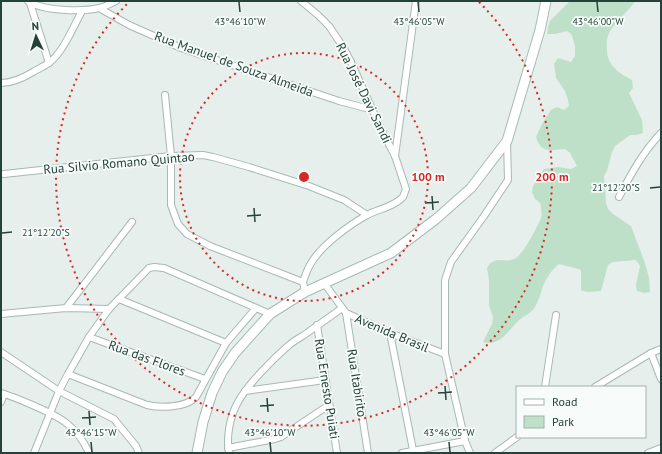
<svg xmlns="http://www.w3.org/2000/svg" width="662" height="454" font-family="'PT Sans',sans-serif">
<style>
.green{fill:#bfe0c8}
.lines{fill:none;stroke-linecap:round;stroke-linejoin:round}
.street-casing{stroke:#a8b8b2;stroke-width:8}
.secondary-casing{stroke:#a4bbb3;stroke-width:11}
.street{stroke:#fff;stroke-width:6}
.secondary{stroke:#fff;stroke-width:9}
.ticks{fill:none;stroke:#24423a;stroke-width:1.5}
.ring{fill:none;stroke:#d62828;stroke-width:2;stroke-dasharray:2 4}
.labels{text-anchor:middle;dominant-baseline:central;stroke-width:3.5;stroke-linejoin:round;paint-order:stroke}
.street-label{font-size:13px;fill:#24423a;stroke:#f7fbf9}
.ticks-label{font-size:10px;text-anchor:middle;fill:#24423a;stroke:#f7fbf9;stroke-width:3.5;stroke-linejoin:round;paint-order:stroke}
.centre{fill:#d62828;stroke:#f7fbf9;stroke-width:2}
.ring-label{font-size:12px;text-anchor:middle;font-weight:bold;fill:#d62828;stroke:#f7fbf9;stroke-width:3.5;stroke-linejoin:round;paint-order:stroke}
</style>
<rect width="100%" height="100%" fill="#e6efeb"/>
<path class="green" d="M570 1H635C630 9 623 15 617 22 608 33 606 36 607 51 608 66 619 73 632 80L633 88 629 93 642 120 643 133 637 135H630L615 146 612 152 607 171 604 176 606 203 608 209 613 214 631 226 645 263 649 278 650 292 644 293 637 291 636 285 640 266 636 260 613 262 608 265 601 291 587 292 581 290V270L575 268 559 264C551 270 545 280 542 289 540 296 538 301 535 307 532 312 528 314 523 317 513 324 507 337 495 342 491 344 488 343 483 342L492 324 493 317 489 305V280L487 268C496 254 503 264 514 259 522 257 538 226 541 218 542 214 541 207 540 203L535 199 532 192 533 186 540 174 544 169 558 167 571 169 577 166 570 153 565 149C550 150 541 154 536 137L542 124 551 110 557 107 564 110 569 106 568 100 565 91 556 78 554 64 558 58 571 62 575 56V47L572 35 567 31 555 34H547L548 27 550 21Z"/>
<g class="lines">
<defs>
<g id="street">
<path d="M28 1C42 11 82 12 99 8 105 7 111 3 116 1"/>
<path d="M301 1 318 15 329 26 343 47 351 62 381 129 395 156 406 189C405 191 404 195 403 197 394 207 378 209 367 215 348 226 320 246 310 265 307 270 305 276 303 282"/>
<path d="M30 3 49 63"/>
<path d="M99 8 129 25 181 48 339 101 373 110"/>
<path d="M1 83C12 83 23 78 33 72 38 69 44 66 49 63 64 51 73 27 82 11"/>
<path d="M165 95 171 156V205L178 224 187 234 210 246 303 282 305 292"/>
<path d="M395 156 416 1"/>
<path d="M4 174 171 156 203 155 213 157 249 167 309 186 344 200 367 215"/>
<path d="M619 197C631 174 643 152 661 133"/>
<path d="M324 283 346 313 390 333 445 354"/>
<path d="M119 299 226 343"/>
<path d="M66 308 132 222"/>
<path d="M346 313 368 453"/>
<path d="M1 314 66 308 109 309"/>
<path d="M317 325 337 453"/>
<path d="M390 333 413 450"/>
<path d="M89 337 205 379"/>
<path d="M1 352 59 391 114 419 136 446 139 453"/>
<path d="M651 353 661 379"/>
<path d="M68 374 147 405C160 408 186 408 196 397L226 343 256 308"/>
<path d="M545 387 556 315"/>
<path d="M595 387 651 353 661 349"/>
<path d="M245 391 325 380"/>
<path d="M1 393C11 396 21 400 30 404 58 416 76 424 89 453"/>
<path d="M1 402 4 394"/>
<path d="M228 448 275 439 281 437 329 405"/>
<path d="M34 453 59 391 68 374 89 337 109 309 149 268 154 267 164 268 270 314"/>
<path d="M229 453C226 437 230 416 238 402 248 384 273 359 289 345 294 341 301 337 307 333 318 325 330 317 342 308"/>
<path d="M402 453 465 441"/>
<path d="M470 453 465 441 445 354V280L451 262 484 216 508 180 507 141"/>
<path d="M495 453 517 437"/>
<path d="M648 453 661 448"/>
</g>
<path id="secondary" d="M197 453 203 422 212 393 222 372 235 353 270 314 305 292 391 253 436 219 471 188 507 141 540 30 546 1"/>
</defs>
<use href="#street" class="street-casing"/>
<use href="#secondary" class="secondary-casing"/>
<use href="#street" class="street"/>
<use href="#secondary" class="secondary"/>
</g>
<path class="ticks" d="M239 2 240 12M418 2 419 12M597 2 598 12M650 188 660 187M432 196 433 210M425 203 439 202M254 208 255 222M247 216 261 215M2 233 12 232M445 386 446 400M438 393 452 392M267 398 268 412M260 406 274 405M89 411 90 425M82 418 96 417M91 442 92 452M270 442 271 452M449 442 450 452"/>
<g class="ring">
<circle cx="304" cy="177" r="124"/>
<path d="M479 2A248 248 0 1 1 129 2"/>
</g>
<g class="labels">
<g class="street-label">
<text transform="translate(234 64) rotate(20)">Rua Manuel de Souza Almeida</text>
<text transform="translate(364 93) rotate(64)">Rua José Davi Sandi</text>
<text transform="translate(119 163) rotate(-5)">Rua Silvio Romano Quintao</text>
<text transform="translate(392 333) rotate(23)">Avenida Brasil</text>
<text transform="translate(147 358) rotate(20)">Rua das Flores</text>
<text transform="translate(357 383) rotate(81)">Rua Itabirito</text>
<text transform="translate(327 389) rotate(81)">Rua Ernesto Puiati</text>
</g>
</g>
<g class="ticks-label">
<text x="240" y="25">43°46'10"W</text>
<text x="419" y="25">43°46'05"W</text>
<text x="598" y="25">43°46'00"W</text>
<text x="616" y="191">21°12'20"S</text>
<text x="46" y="236">21°12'20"S</text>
<text x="91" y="436">43°46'15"W</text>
<text x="270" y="436">43°46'10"W</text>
<text x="449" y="436">43°46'05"W</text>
</g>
<circle cx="304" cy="177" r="6" class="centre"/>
<g class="ring-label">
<text x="428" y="181">100 m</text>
<text x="552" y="181">200 m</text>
</g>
<rect width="662" height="454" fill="none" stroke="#24423a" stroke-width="4"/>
<rect x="516" y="386" width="130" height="52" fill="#f7fbf9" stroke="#a3b1ad"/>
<rect x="524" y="399" width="20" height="6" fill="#ffffff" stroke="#a3b1ad"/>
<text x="552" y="406" font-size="12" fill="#24423a">Road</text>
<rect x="524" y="416" width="20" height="12" fill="#bfe0c8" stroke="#a3b1ad"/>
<text x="552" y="426" font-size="12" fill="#24423a">Park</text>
<g transform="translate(36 36) rotate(356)" stroke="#f7fbf9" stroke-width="3" paint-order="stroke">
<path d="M0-3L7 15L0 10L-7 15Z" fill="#24423a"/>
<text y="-6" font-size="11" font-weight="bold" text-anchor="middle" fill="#24423a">N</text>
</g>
</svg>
